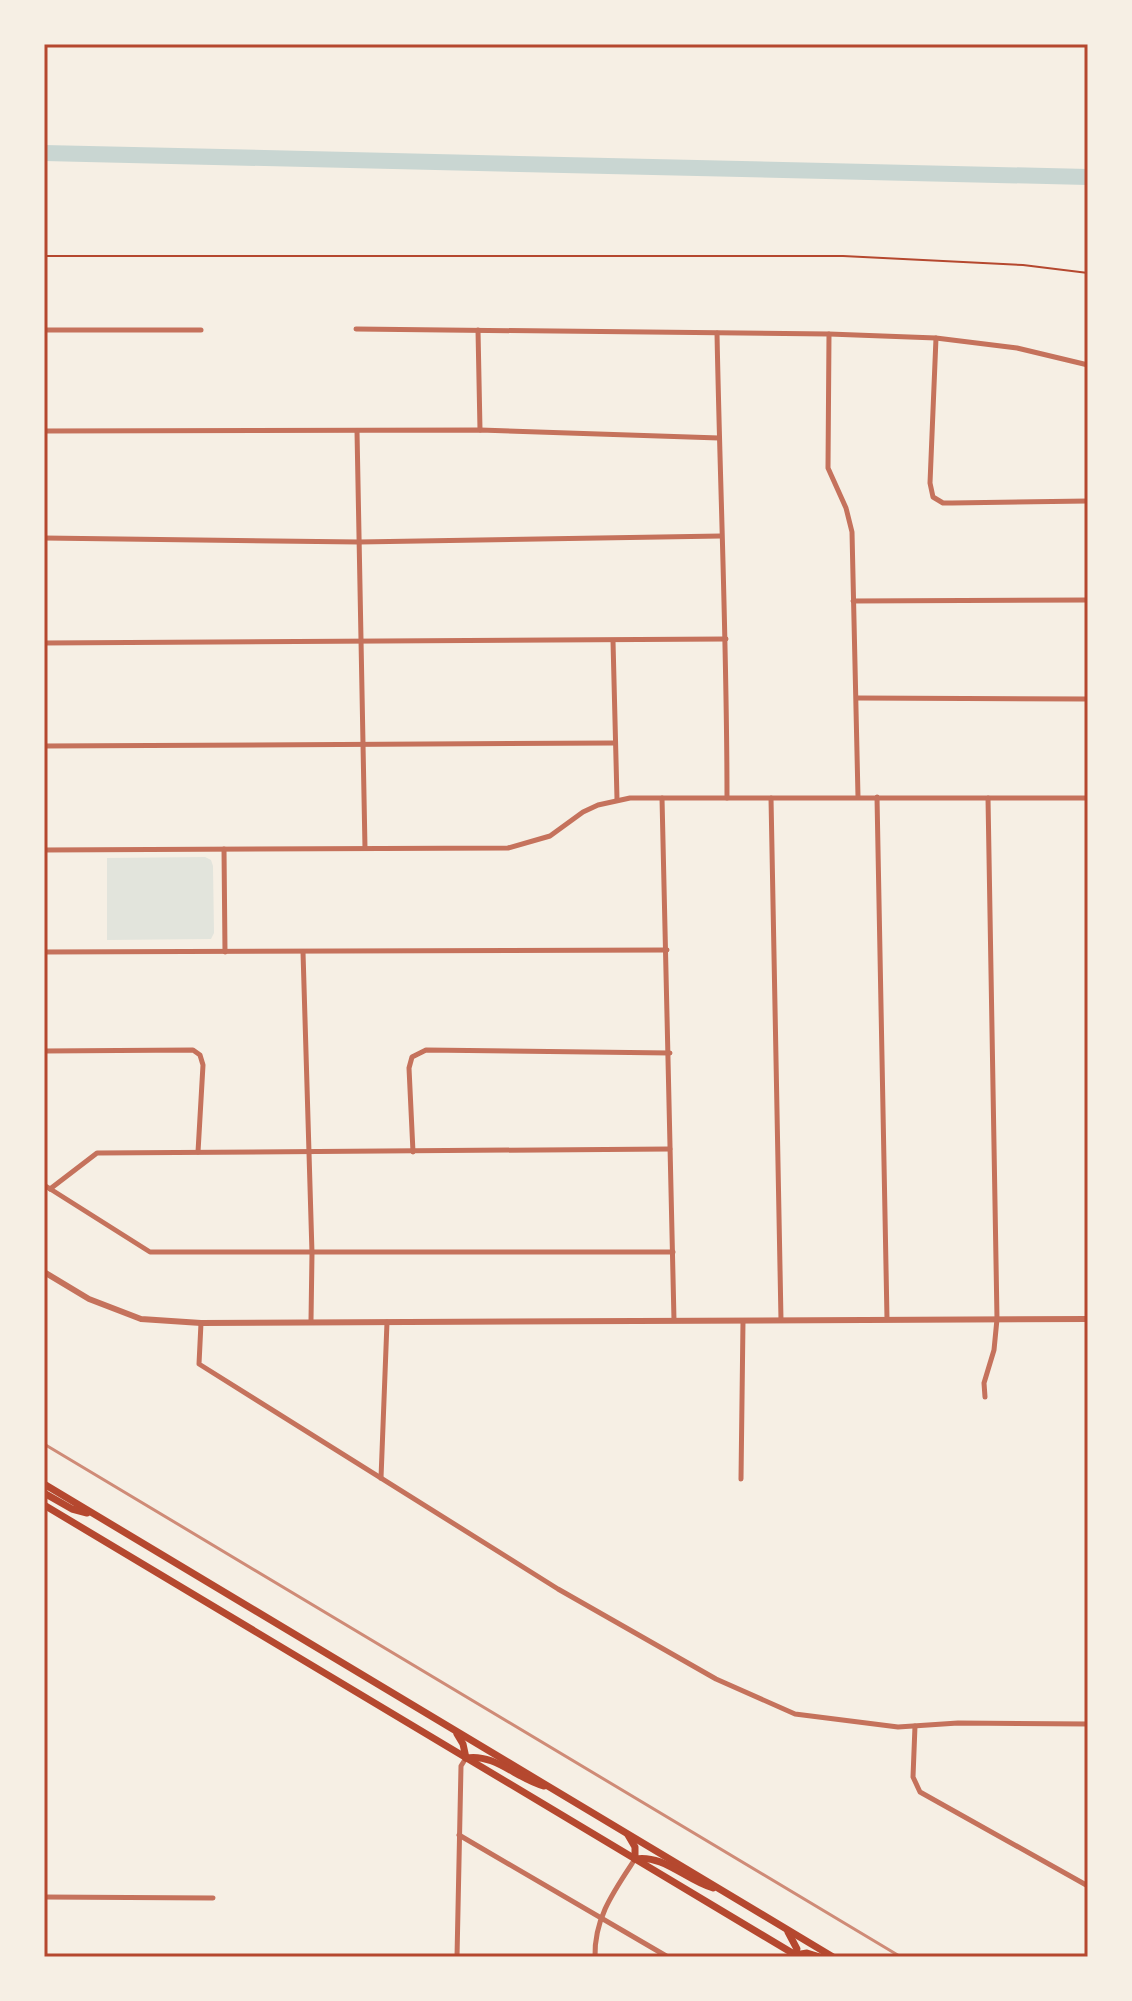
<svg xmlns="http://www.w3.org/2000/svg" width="1132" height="2001" font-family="'Work Sans',sans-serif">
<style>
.green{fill:#e2e4dc}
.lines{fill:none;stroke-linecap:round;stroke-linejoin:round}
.river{stroke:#c9d6d2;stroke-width:16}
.path{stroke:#b5482f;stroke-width:2}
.minor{stroke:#c5725c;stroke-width:5}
.tertiary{stroke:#c5725c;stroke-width:6}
.primary{stroke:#b5482f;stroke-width:7}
.rail{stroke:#cf8b77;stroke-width:3}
.neatline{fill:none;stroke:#b5482f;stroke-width:3}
</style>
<rect width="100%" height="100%" fill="#f6efe4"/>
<path class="green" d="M205 857 211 860 213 866 214 933 211 939 107 940V858Z"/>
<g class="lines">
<path class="river" d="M44 153 1088 177"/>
<path class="path" d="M44 256H843L1023 265 1088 273"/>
<g class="minor">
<path d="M356 329 829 334 936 338 1017 348 1088 365"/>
<path d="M44 330H201"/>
<path d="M478 330 480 430"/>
<path d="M717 333C720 488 727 643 727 798"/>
<path d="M829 334 828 468 846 508 852 532 858 797"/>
<path d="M936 338 930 483 933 497 943 503H952L1088 501"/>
<path d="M44 431 480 430 719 438"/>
<path d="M357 431 365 848"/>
<path d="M44 538 359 542 721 536"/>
<path d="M853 601 1088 600"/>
<path d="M613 641 617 799"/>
<path d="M44 643 726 639"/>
<path d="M857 698 1088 699"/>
<path d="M44 746 614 743"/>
<path d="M877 797 887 1319"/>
<path d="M662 798 674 1320"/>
<path d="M771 798 781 1320"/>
<path d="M224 849 225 952"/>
<path d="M44 850 508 848 550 836 583 812 598 805 630 798H1088"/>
<path d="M44 952 667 950"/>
<path d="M303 952 312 1253 311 1321"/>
<path d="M44 1051 193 1050 200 1055 203 1065 198 1152"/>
<path d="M413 1152 409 1068 412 1057 426 1050 670 1053"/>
<path d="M44 1185 150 1252H673"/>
<path d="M50 1189 97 1153 670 1149"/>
<path d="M201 1323 199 1364 558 1589 716 1679 795 1714 898 1727 958 1723 1088 1724"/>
<path d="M985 1397 984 1383 994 1350 997 1319 988 798"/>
<path d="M381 1478 387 1322"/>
<path d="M741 1479 743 1321"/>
<path d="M915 1726 913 1777 920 1792 1088 1886"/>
<path d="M459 1835 668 1957"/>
<path d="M44 1897 213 1898"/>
<path d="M457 1957 461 1766 466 1758"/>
<path d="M595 1957C594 1918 614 1891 635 1859"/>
</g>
<path class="tertiary" d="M44 1272 89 1299 141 1319 201 1323 1088 1319"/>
<g class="primary">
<path d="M44 1484 833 1957"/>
<path d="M44 1493 72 1509 87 1513"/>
<path d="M44 1505 799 1957"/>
<path d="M457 1734 463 1744 466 1758"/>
<path d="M466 1758C495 1753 517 1779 544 1786"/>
<path d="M628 1835 635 1847V1859"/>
<path d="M635 1859C663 1854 686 1880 713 1888"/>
<path d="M788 1932 797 1949 795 1955"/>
<path d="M795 1955 807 1953 820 1957"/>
</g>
<path class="rail" d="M44 1444 901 1957"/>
</g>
<rect width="1132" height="2001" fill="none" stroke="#f6efe4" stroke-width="92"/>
<rect x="46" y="46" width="1040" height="1909" class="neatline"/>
</svg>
